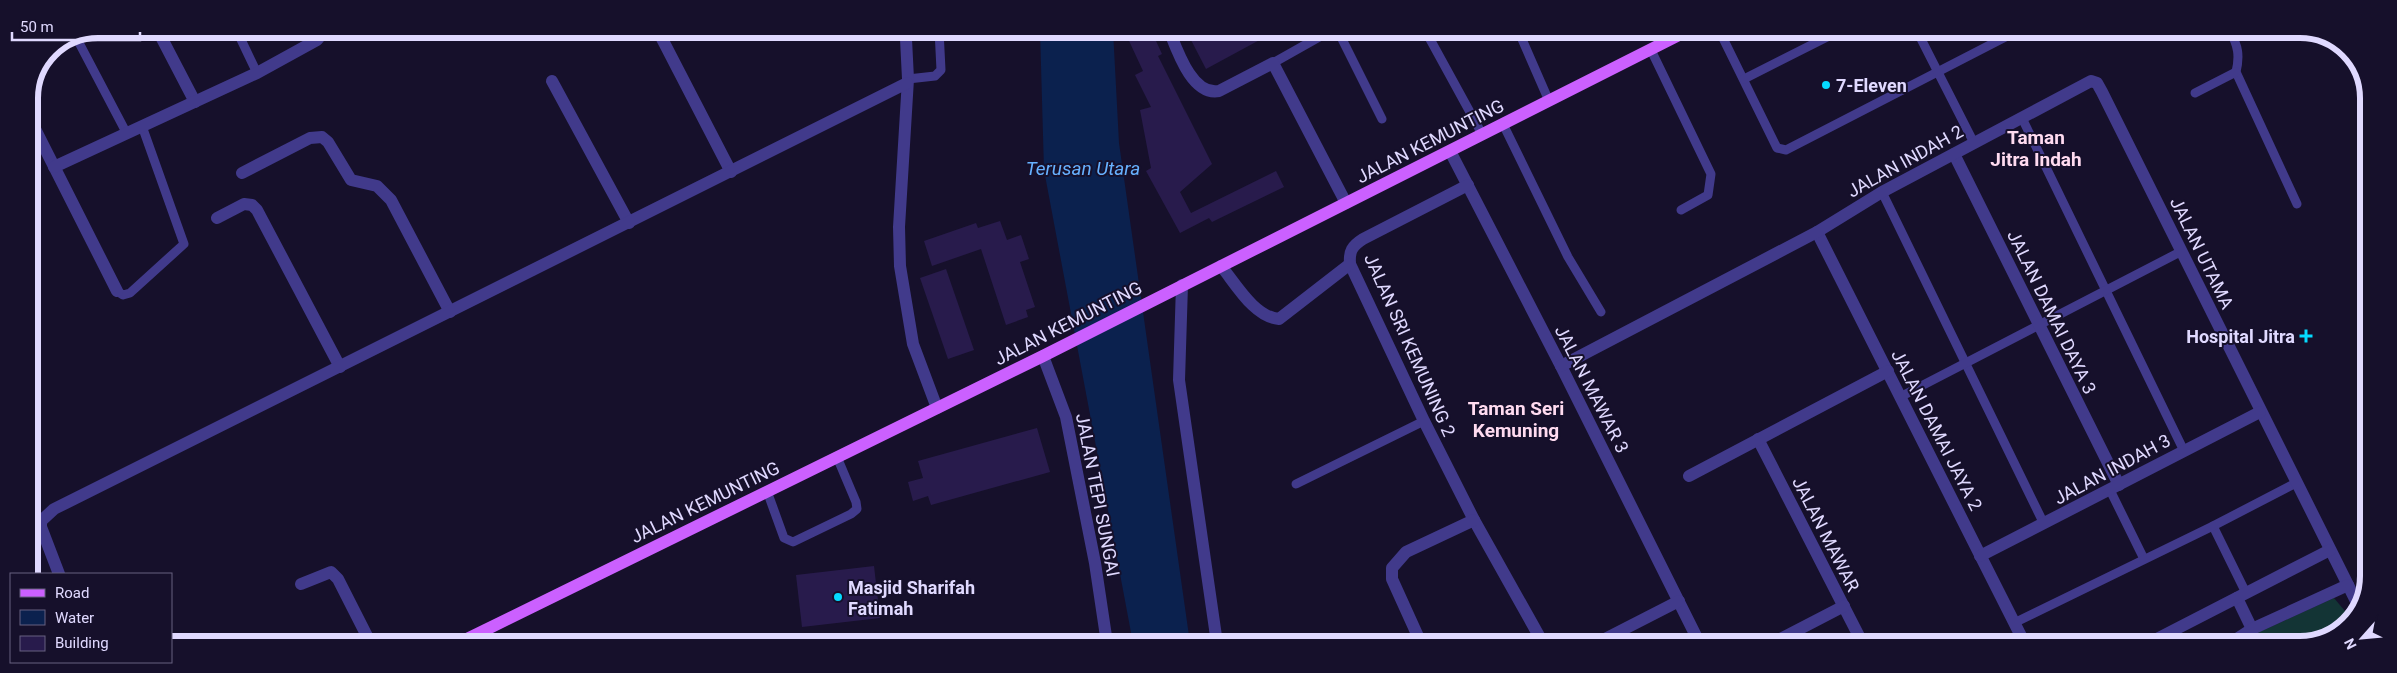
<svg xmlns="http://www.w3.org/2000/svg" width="2397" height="673" font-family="Roboto,sans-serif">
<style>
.green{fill:#133435}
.water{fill:#0b214e}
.building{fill:#281b4c}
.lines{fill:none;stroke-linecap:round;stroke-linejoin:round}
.lane{stroke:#413a8b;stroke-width:9}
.street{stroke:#413a8b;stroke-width:12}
.primary{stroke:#cb60ff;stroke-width:12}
.poi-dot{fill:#05daff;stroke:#16102b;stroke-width:2}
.labels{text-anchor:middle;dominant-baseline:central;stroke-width:4;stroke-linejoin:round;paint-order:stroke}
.poi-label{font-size:18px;font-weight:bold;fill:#e0d9ff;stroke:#16102b;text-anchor:start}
.street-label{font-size:18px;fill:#e0d9ff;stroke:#16102b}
.neighbourhood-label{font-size:19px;font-weight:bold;fill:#ffdbf0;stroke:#16102b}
.water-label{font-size:19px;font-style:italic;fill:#67b1ff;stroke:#16102b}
.rim{fill:none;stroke:#e0d9ff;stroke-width:6}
</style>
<rect width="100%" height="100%" fill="#16102b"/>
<path class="green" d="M2334 598 2350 617 2342 630 2300 644H2233Z"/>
<path class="water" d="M1040 30H1113L1119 143 1190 643H1133L1044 170Z"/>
<g class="building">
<path d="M1124 30H1151L1162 54 1158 56 1212 164 1180 192 1191 213 1276 171 1284 187 1212 222 1209 218 1180 233 1146 171 1151 168 1140 110 1151 107 1135 75 1143 71Z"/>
<path d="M1209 30H1278L1206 69 1191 40Z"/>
<path d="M1000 221 1007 240 1021 235 1029 259 1020 262 1035 307 1026 310 1028 317 1006 325 981 249 932 266 924 241 976 223 978 228Z"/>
<path d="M946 269 974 350 948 359 920 278Z"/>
<path d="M1037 428 1050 472 931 505 928 496 913 501 908 482 923 478 918 461Z"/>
<path d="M874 566 880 618 802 627 796 575Z"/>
</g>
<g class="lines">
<g class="lane">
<path d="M236 29 257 73"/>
<path d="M1425 30 1482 134"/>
<path d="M1518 30 1549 101"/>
<path d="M1658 30 1664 43"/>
<path d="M1719 30 1777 148 1786 150 2017 31"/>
<path d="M1917 31 1974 143"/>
<path d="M2230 31C2238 46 2240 55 2236 72L2297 204"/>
<path d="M76 37 127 134"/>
<path d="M1651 50 1711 174 1708 195 1681 210"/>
<path d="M1273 63 1328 32H1335L1341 37 1382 119"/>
<path d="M908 79 935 76 941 70 939 30"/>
<path d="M1744 79 1839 31"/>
<path d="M2195 93 2236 72"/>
<path d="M2022 118 2184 451"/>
<path d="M1503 124 1568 257 1601 312"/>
<path d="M1882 192 2044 524"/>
<path d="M117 291 123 295 130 293 184 244 142 126"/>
<path d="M1900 397 2182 251"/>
<path d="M1296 484 1424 421"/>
<path d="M2110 490 2144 559"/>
<path d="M767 491 784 538 793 542 851 514 857 509 856 502 837 457"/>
<path d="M2213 526 2246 593"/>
<path d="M2014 623 2213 526 2296 483"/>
</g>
<g class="street">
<path d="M157 29 195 102"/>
<path d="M657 29 731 172"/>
<path d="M903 30 906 39 908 79 899 227 900 266 913 344 937 408"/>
<path d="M1169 30C1177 50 1192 96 1219 91L1273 63 1346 203"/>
<path d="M552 81 629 223"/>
<path d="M29 117 117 291"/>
<path d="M1450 151 1561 366 1700 644"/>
<path d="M1954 154 2119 485"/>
<path d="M54 167 257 73 317 40 326 29"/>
<path d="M242 173 310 138 322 137 328 142 351 180 377 186 391 200 450 312"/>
<path d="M1468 185 1363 239C1352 246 1349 251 1350 264L1424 421 1474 520 1543 643"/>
<path d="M217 218 244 204 252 205 257 210 340 367"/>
<path d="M1817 232 2025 644"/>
<path d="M1221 266C1236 284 1254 317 1279 319L1350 264"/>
<path d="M1182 285 1179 380 1217 643"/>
<path d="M1043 356 1066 417 1095 563 1107 643"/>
<path d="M1561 366 1817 232 1882 192 2091 81 2097 83 2102 92 2358 605"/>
<path d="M1758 439 1863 644"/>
<path d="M1689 476 1888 371"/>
<path d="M1980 556 2260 412"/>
<path d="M59 574 41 527V521L54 509 907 83"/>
<path d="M301 584 331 572 338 579 370 642"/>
<path d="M2237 598 2252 629"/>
<path d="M1421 643 1392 579V568L1406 552 1474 520"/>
<path d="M1595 644 1679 601"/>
<path d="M1771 644 1844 606"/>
<path d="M2147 644 2330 550"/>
<path d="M2229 644 2252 629 2348 585"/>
</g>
<path class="primary" d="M461 642 1043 356 1689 30"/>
</g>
<g class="poi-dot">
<circle cx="1826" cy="85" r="5"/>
<path d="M2303.5 328.5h5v5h5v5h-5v5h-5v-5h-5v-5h5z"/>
<circle cx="838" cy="597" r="5"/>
</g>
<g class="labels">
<g class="poi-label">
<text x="1836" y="85">7-Eleven</text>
<text x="2295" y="336" text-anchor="end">Hospital Jitra</text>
<text x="848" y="587">Masjid Sharifah<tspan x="848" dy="21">Fatimah</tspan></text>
</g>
<g class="street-label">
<text transform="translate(1430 141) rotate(-27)">JALAN KEMUNTING</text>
<text transform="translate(1905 161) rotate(-29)">JALAN INDAH 2</text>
<text transform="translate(2202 253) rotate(64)">JALAN UTAMA</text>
<text transform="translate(2052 312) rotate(64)">JALAN DAMAI DAYA 3</text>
<text transform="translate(1068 323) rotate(-27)">JALAN KEMUNTING</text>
<text transform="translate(1410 345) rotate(66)">JALAN SRI KEMUNING 2</text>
<text transform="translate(1592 389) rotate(63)">JALAN MAWAR 3</text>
<text transform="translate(1937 430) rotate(63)">JALAN DAMAI JAYA 2</text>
<text transform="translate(2112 469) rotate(-28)">JALAN INDAH 3</text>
<text transform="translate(1098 495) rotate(79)">JALAN TEPI SUNGAI</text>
<text transform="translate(705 502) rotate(-26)">JALAN KEMUNTING</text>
<text transform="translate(1826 534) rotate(63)">JALAN MAWAR</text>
</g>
<g class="neighbourhood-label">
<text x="2036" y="137">Taman<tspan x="2036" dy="22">Jitra Indah</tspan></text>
<text x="1516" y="408">Taman Seri<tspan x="1516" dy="22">Kemuning</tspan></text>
</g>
<g class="water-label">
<text x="1083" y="168">Terusan Utara</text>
</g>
</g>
<path d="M0 0H2397V673H0ZM98 38H2300A60 60 0 0 1 2360 98V576A60 60 0 0 1 2300 636H98A60 60 0 0 1 38 576V98A60 60 0 0 1 98 38Z" fill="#16102b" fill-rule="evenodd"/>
<path class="rim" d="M98 38H2300A60 60 0 0 1 2360 98V576A60 60 0 0 1 2300 636H98A60 60 0 0 1 38 576V98A60 60 0 0 1 98 38Z"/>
<rect x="10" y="573" width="162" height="90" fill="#16102b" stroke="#676080"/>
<rect x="20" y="589" width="25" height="8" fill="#cb60ff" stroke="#676080"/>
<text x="55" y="598" font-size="15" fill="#e0d9ff">Road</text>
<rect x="20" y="610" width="25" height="15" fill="#0b214e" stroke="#676080"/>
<text x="55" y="623" font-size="15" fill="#e0d9ff">Water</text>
<rect x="20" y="636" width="25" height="15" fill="#281b4c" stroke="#676080"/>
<text x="55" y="648" font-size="15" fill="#e0d9ff">Building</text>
<g transform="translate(2362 638) rotate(243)" stroke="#16102b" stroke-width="4" paint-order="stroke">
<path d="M0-4L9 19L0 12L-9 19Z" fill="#e0d9ff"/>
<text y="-8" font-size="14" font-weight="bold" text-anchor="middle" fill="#e0d9ff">N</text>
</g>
<path d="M12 32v8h128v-8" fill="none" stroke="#e0d9ff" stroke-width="2.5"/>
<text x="20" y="32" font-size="15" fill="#e0d9ff" stroke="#16102b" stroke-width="4" paint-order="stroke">50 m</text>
</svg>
